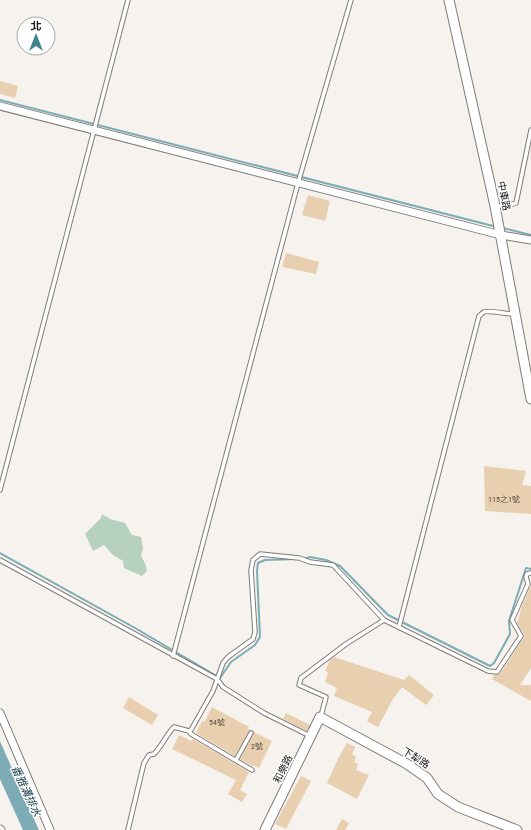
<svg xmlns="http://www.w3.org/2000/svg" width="531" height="830" font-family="'Roboto Condensed','Noto Sans TC',sans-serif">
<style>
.green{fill:#b7d1c1}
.water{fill:#7dabb6}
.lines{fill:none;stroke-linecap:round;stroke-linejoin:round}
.stream{stroke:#7dabb6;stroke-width:2}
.building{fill:#e8cfaf}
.service-casing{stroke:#7f7c78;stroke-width:5.5}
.minor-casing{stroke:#7f7c78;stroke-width:9}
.tertiary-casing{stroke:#7f7c78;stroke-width:11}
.service{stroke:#fff;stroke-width:3.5}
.minor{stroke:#fff;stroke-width:7}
.tertiary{stroke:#fff;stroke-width:9}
.labels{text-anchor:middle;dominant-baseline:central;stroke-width:3;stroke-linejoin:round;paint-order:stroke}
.number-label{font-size:8px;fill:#4f473e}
.street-label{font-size:10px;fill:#1c1a19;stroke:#fff}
.water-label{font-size:11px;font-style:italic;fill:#143f48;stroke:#fff}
</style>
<rect width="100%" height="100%" fill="#f6f2ee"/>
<path class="green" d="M102 514 110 519 125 523 132 535 141 537 143 549 141 555 146 566 147 571 142 576 124 568 123 561 113 555 104 545 93 551 85 534 101 518Z"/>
<path class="water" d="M0 741 38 828 39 830H23L0 779Z"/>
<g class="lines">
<g class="stream">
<path d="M0 100 497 227"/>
<path d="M503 228 531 235"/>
<path d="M0 553 135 628 220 678 231 662 255 645 260 637 257 571 258 563 265 560 298 559"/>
<path d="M303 559 310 557 326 560 340 566 388 615 490 666 494 663 510 634 509 621 526 568 531 569"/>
</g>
</g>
<g class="building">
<path d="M0 81 18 86 15 98 0 94Z"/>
<path d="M308 195 330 201 325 221 302 215Z"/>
<path d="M286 253 319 262 316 274 282 267Z"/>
<path d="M484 466 526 471 522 485 531 486V514L485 511Z"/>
<path d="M531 585V668L520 685H531V701L492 679 494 675 500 674 524 637V634L517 623 522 606Z"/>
<path d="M334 657 404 680 409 675 434 695 426 705 402 687 393 699 378 727 367 721 372 712 334 696 337 688 325 682 328 673 325 671 330 660Z"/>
<path d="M129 697 158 715 152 725 123 708Z"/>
<path d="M212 707 249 727 248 729 250 730 235 756 196 733 202 721 204 722Z"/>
<path d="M286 713 310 725 307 731 283 719Z"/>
<path d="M254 732 272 741 259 768 253 765 252 766 240 759Z"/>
<path d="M179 735 191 741 193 739 249 772 240 790 247 794 242 802 228 794 236 780 172 749Z"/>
<path d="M347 743 355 747 352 754 356 757 354 762 358 764 356 770 369 775 357 799 327 783 338 759Z"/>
<path d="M301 776 311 781 286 829 275 824Z"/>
<path d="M342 819 349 823 345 830H336Z"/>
</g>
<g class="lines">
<defs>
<g id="service">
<path d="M496 206H507L516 203 531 130"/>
<path d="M0 490 128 0"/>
<path d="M0 560 217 679 223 687 264 713 310 736"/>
<path d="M399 627 479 316C481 315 482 313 484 312 487 310 508 314 514 314"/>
<path d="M173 656 298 183 351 0"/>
<path d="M321 716 326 697 299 685 301 678 346 644 384 620"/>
<path d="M189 731 191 734 252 770"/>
<path d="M236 760 251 733"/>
<path d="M128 830 142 771 144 763 149 755 154 754C162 746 166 735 174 727L189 731 191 730 213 691 223 663 228 657 253 639 255 632 251 570 253 560 260 554 299 558 310 562 333 565 384 620 488 671 497 672 521 636 512 620 528 584 526 577 527 574 531 573"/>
</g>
<g id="minor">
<path d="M0 106 501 235 531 240"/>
<path d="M0 713 50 830"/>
<path d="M0 829 1 830"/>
</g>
<g id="tertiary">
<path d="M449 0 495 206 531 399"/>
<path d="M265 830 320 717 407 764 427 778 438 794 458 807 517 830"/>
</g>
</defs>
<use href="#service" class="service-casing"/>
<use href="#minor" class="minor-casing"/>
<use href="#tertiary" class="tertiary-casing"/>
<use href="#service" class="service"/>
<use href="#minor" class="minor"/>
<use href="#tertiary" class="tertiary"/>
</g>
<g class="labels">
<g class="number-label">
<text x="504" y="499">115之1號</text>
<text x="217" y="722">54號</text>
<text x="257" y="746">2號</text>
</g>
<g class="street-label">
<text transform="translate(504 196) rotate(78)">中車路</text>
<text transform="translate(416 758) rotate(32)">下犁路</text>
<text transform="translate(283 769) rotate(-64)">和樂路</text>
</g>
<g class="water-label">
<text transform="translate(26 791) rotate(65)">番雅溝排水</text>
</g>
</g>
<g transform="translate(36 36)"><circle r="19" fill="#ffffff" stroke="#a4a3a3"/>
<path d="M0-3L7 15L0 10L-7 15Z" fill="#3d838e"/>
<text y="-6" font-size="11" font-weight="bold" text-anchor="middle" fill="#1c1a19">北</text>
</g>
</svg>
